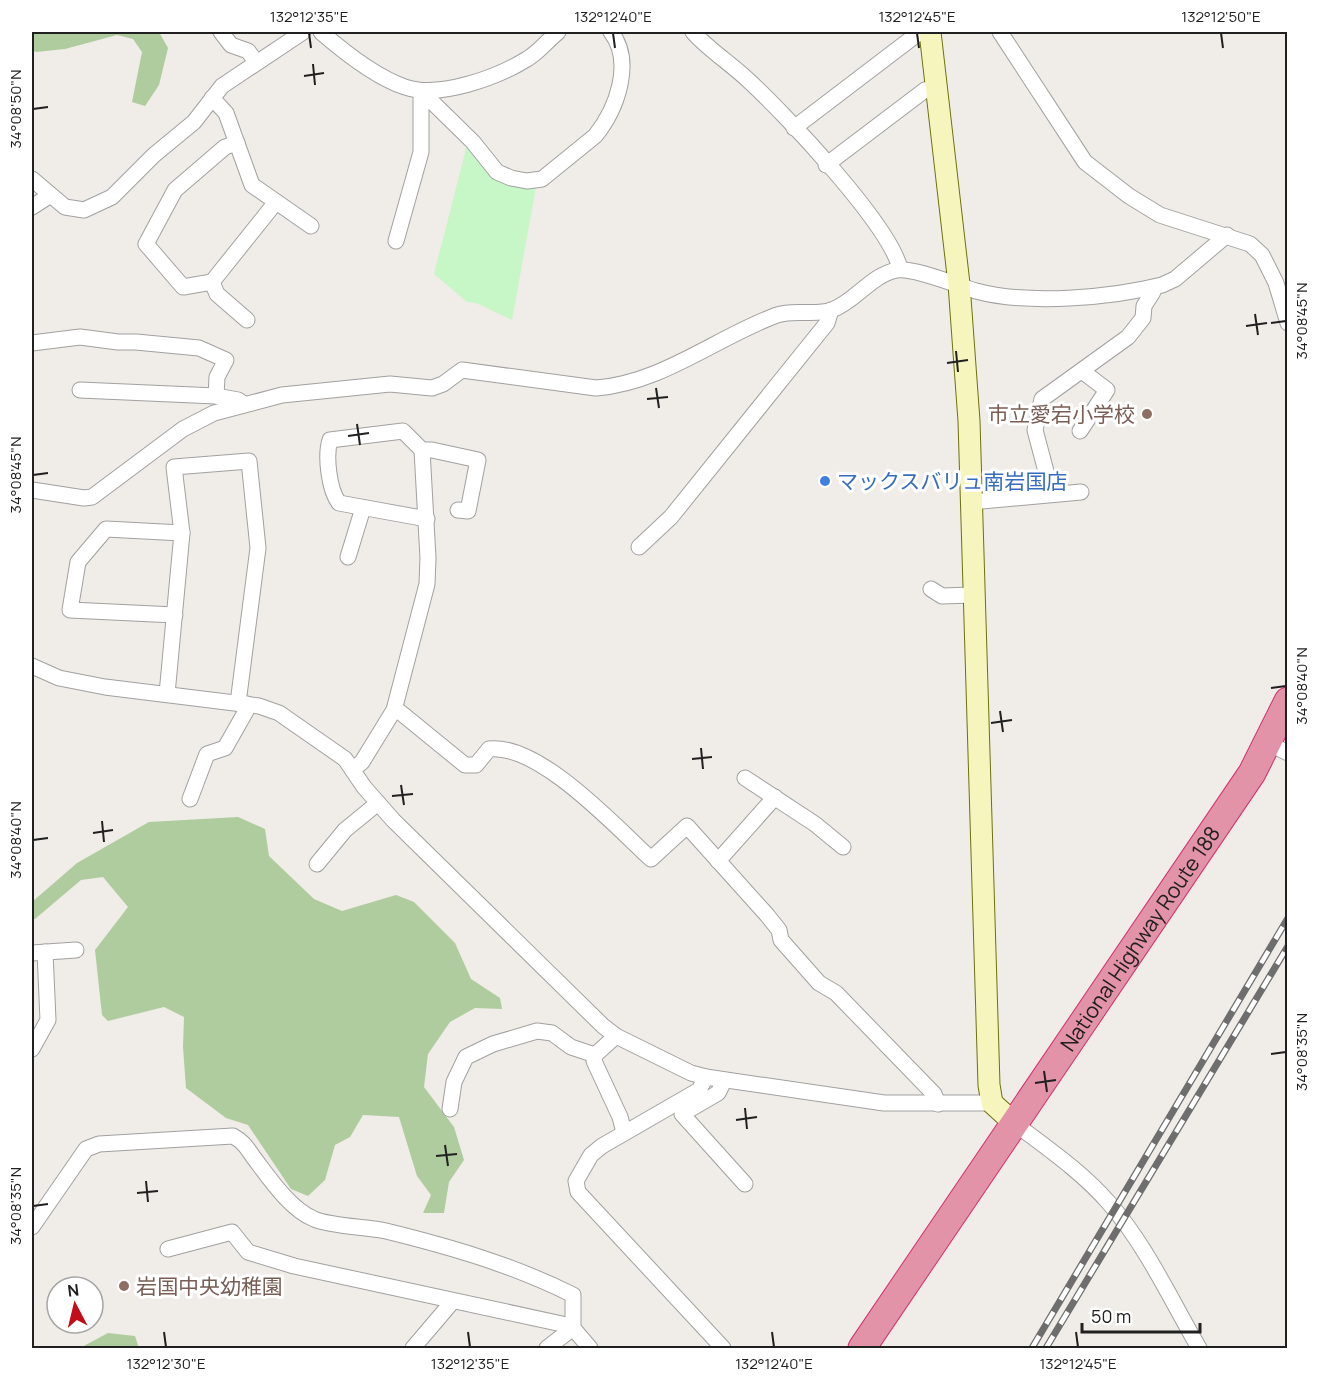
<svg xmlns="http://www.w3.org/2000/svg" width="1319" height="1380" font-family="Manrope,'Noto Sans JP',sans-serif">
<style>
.forest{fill:#afcc9e}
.park{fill:#c7f6c7}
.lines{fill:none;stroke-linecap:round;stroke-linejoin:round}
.street-casing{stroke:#a1a1a1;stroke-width:17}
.secondary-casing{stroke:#6d710c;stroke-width:23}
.highway-casing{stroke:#d03173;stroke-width:29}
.street{stroke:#fff;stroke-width:15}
.secondary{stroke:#f6f5be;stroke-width:21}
.highway{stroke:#e293a7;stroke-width:27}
.rail-casing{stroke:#6e6e6e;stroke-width:7}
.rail{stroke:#fff;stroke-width:4.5;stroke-dasharray:14;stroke-linecap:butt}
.ticks{fill:none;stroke:#202020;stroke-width:2}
.education-dot{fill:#8d6e63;stroke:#fff;stroke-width:2}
.shop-dot{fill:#3f7fe0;stroke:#fff;stroke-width:2}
.labels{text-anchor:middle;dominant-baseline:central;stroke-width:6;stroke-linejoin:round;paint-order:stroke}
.education-label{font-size:21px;fill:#785e54;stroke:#fff;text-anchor:end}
.shop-label{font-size:21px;fill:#366cbe;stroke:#fff;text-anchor:start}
.street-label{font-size:21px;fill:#202020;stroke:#fff}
.neatline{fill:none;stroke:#202020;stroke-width:2}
.ticks-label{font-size:15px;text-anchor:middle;fill:#202020}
</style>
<rect width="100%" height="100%" fill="#f0ece7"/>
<g class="forest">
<path d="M32 32H159L168 48 159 85 145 106 132 102 142 52 133 39 117 35 65 49 36 52 32 50Z"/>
<path d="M238 817 265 829 269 856 314 899 342 911 396 895 414 902 455 943 471 979 500 998 502 1009 475 1008 450 1022 428 1054 424 1087 454 1127 464 1160 449 1182 444 1213H423L431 1195 417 1176 399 1117 363 1115 350 1137 335 1145 325 1180 308 1196 291 1189 248 1125 226 1118 186 1088 183 1047 184 1017 164 1007 108 1021 102 1015 95 950 128 907 103 877 81 880 35 919H32V902L77 863 149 822Z"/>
<path d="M108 1333 135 1336 139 1348H80Z"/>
</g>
<path class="park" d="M467 145C490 171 499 187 536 187L512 320 476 303 467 302 434 274Z"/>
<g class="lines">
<defs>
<g id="street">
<path d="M221 32 231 45 248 51 256 62"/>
<path d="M321 32C344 52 375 77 405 87 439 99 498 77 527 59 539 52 548 40 558 32"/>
<path d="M693 32C709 50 730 63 748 80 784 113 891 226 900 269"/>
<path d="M1000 32 1085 162 1129 196 1160 215 1250 244 1262 255 1276 283 1288 323"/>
<path d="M212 98 226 113 252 185 311 226"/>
<path d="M794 128 920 32"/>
<path d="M237 143 225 147 175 190 146 244 183 287 212 282 276 202"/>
<path d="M826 165 925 90 937 88"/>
<path d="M32 179 65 207 84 210 112 197 154 155 194 122 222 86 303 32"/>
<path d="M32 207 49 196"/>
<path d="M396 241 421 152V91L473 142 497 172 511 178 527 181 542 179 595 136C617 109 634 62 611 32"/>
<path d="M212 282 217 294 247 320"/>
<path d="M32 343 80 337 118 342H136L199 348 226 360 217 377 216 396"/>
<path d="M80 390 216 396 238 400 244 404"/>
<path d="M1080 431 1107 390 1082 371"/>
<path d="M422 450 403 431 330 440C325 456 329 490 339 503L427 519"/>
<path d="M32 490 84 498 92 497 183 429 214 413 282 395 390 384 432 388 443 384 462 370 596 388C662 383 717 337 777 315 794 309 815 316 832 310 856 301 871 275 897 270 913 267 959 286 976 291 1028 305 1110 298 1162 285L1175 279 1227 235"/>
<path d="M1052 494 1035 430 1042 399 1128 337 1143 318 1144 306 1153 292 1152 288"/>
<path d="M971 502 1081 492"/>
<path d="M639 547 671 517 827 323 831 310"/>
<path d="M348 557 363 508"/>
<path d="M931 589 942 596 972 595"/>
<path d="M175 615 70 610 78 562 106 529 182 533"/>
<path d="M32 666 59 678 105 687 259 706 279 713 345 759 364 787 393 820 603 1026 616 1036 691 1073 706 1077 884 1103H992"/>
<path d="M167 694 182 533 174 467 249 461 258 548 238 703"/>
<path d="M394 710 400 712 465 765H476L489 749C539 743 615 826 651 859L687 826 767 915 779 930 781 940 819 983 836 993 934 1094 938 1104"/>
<path d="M1268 743 1288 753"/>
<path d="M353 769 362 762 394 710 427 584 428 558 422 450H432L478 460 468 511 458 510"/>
<path d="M745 778 815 824 843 847"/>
<path d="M190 799 207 754 225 748 246 711 247 704"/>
<path d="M718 861 775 797"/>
<path d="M317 864 345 830 378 803"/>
<path d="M32 953 76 950"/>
<path d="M616 1036 595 1055 594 1061 620 1117 624 1132"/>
<path d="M32 1049 48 1020 45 952"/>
<path d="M706 1077 699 1090 602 1146 591 1155 576 1181 578 1192 723 1348"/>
<path d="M724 1081 718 1093 682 1114 745 1184"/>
<path d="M450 1109 454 1082 466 1057 493 1044 537 1031 552 1033 571 1047 595 1055"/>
<path d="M1014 1123C1047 1148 1082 1172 1109 1203 1146 1245 1171 1300 1199 1348"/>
<path d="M32 1227 86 1149 99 1144 233 1136C244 1142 247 1148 254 1158 270 1179 290 1209 314 1219 329 1226 367 1227 386 1231 451 1247 513 1265 573 1295V1328L547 1348"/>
<path d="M168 1249 232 1232 248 1252 294 1266 562 1324 573 1328 590 1348"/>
<path d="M413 1348 453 1301"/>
</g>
<path id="secondary" d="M930 32 959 284 969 421 989 1085 992 1103 1014 1123"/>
<g id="highway">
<path id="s1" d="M862 1348 1252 773 1288 701"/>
</g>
</defs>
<use href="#street" class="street-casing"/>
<use href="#secondary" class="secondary-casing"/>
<use href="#highway" class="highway-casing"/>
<use href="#street" class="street"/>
<use href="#secondary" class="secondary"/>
<use href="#highway" class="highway"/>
<defs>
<g id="rail">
<path d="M1032 1348 1288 918"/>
<path d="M1046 1348 1288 946"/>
</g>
</defs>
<use href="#rail" class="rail-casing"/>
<use href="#rail" class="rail"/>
</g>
<path class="ticks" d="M309 33 311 48M613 33 615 48M917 33 919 48M1221 33 1223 48M313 64 315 85M304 76 324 73M33 109 48 107M1255 314 1258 335M1271 323 1286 321M1246 326 1267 323M956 351 958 372M947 363 968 360M656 388 659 408M647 399 668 397M357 424 360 445M348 436 369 433M33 475 48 473M1271 688 1286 686M1000 711 1003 732M991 723 1012 720M701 748 703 769M692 759 712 757M401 785 404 805M392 796 413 794M102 821 104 842M93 833 113 830M33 840 48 838M1271 1054 1286 1052M1044 1071 1047 1092M1035 1083 1056 1080M745 1108 747 1129M736 1120 757 1117M445 1145 448 1166M436 1156 457 1154M146 1181 148 1202M137 1193 158 1191M33 1206 48 1204M164 1332 166 1347M468 1332 470 1347M772 1332 774 1347M1076 1332 1078 1347"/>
<g class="education-dot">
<circle cx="1147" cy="414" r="6"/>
<circle cx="124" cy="1286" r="6"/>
</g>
<circle class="shop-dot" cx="825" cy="481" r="6"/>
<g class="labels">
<g class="education-label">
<text x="1135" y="414">市立愛宕小学校</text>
<text x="136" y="1286" text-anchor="start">岩国中央幼稚園</text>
</g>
<g class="shop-label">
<text x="837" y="481">マックスバリュ南岩国店</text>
</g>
<g class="street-label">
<text stroke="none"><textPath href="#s1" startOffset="495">National Highway Route 188</textPath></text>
</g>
</g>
<rect width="1319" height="1380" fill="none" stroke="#ffffff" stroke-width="66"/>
<g transform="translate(75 1305) rotate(353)"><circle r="28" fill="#ffffff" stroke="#a6a6a6" stroke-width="1.5"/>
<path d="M0-4.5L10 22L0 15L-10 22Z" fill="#c20d1a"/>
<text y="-9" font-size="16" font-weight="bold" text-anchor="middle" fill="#202020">N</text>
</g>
<path d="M1082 1323v9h118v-9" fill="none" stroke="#202020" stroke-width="3"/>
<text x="1091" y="1323" font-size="18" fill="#202020" stroke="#ffffff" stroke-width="4.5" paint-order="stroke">50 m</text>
<rect x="33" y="33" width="1253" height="1314" class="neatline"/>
<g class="ticks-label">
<text x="309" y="22">132°12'35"E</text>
<text x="613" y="22">132°12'40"E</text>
<text x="917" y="22">132°12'45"E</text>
<text x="1221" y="22">132°12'50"E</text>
<text transform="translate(16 109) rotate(-90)" y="5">34°08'50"N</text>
<text transform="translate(1302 321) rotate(-90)" y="5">34°08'45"N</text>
<text transform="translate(16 475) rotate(-90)" y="5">34°08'45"N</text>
<text transform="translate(1302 686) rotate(-90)" y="5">34°08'40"N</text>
<text transform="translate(16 840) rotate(-90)" y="5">34°08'40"N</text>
<text transform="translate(1302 1052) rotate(-90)" y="5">34°08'35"N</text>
<text transform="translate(16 1206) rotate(-90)" y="5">34°08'35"N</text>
<text x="166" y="1369">132°12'30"E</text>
<text x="470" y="1369">132°12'35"E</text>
<text x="774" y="1369">132°12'40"E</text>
<text x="1078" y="1369">132°12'45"E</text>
</g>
</svg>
